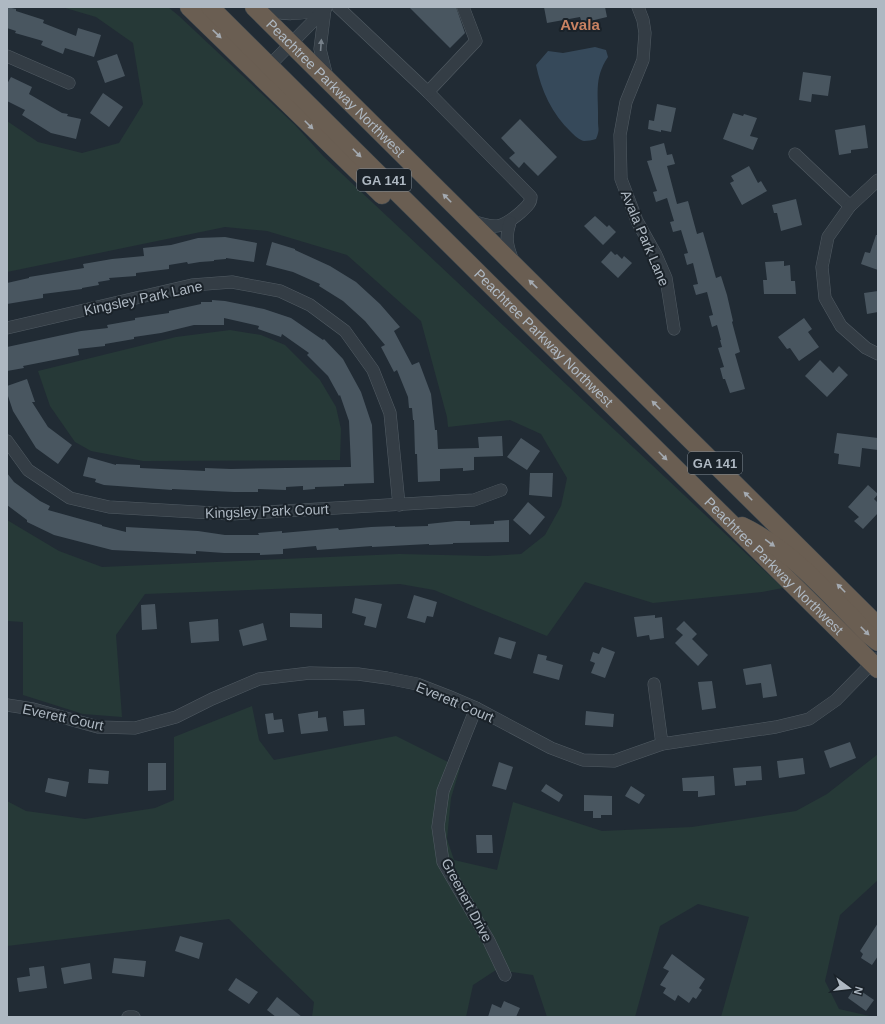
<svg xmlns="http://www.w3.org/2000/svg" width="885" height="1024" font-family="Helvetica,sans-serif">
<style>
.green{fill:#263937}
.water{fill:#36495a}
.building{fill:#495660}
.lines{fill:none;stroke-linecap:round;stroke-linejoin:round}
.minor-casing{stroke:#515b63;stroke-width:13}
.highway-casing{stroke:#3e484f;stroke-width:19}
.minor{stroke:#343d45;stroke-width:12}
.highway{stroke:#6a5e52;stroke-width:18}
.oneway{fill:#a4aab1}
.oneway2{fill:#77818a}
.labels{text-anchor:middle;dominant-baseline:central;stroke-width:4;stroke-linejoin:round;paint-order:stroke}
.shield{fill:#1a2229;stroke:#828b94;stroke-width:1}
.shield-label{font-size:13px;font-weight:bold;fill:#aeb8c2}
.street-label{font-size:14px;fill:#aeb8c2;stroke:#1a2229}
.neighbourhood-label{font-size:15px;font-weight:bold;fill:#c98262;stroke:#1a2229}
</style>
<rect width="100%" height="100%" fill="#212b34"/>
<g class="green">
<path d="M62 7H168L179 16 295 125 324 157 783 588 762 592 653 603 585 582 547 636 434 590 400 584 145 594 116 635 122 717 83 714 23 695V622L7 621V520L59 551 102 567 399 554 487 556 521 554 545 535 561 506 567 478 541 434 510 420 448 427 447 417 421 321 347 255 267 231 225 227 7 272V121L38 142 82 153 119 143 143 104 133 43 96 17Z"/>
<path d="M230 330 261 335 285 345 320 380 336 407 341 429 340 460 143 461 91 451 75 442 50 406 38 371 176 337Z"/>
<path d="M252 706 259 740 274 760 396 736 460 768 451 798 447 839 454 860 497 870 513 802 602 831 692 827 796 811 827 794 878 754V880L840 915 825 981 839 1009 874 1017H721L749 917 698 904 660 926 635 1017H547L533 975 496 970 473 985 466 1017H312L314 1002 229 919 7 946V801L26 811 85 819 155 808 174 800V737Z"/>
</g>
<path class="water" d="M595 47 606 50 608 57C593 79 599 96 598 121 598 130 600 129 596 139 593 140 587 141 584 141 579 140 574 135 571 132 552 114 541 90 536 65L548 51 563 53Z"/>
<g class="building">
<path d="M7 7 16 9V11L44 20 43 23 76 36 78 28 101 35 94 57 65 48 63 54 41 45 43 41 15 33 16 31 7 28Z"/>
<path d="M409 7H456L465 33 450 48Z"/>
<path d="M544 7H605L607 17 582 23 580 17 547 23Z"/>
<path d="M117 54 125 76 105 83 97 61Z"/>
<path d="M803 72 831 76 828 96 812 94 811 102 799 100Z"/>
<path d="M11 77 32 87 29 94 62 113 68 114 67 116 81 119 76 139 51 133 22 115 25 110 7 101V84Z"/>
<path d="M103 93 123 107 109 127 90 113Z"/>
<path d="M657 104 676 108 671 132 661 130V132L648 129 649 120 654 121Z"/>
<path d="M733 113 743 116 744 114 757 118 750 136 758 138 753 150 723 139Z"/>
<path d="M520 119 557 157 538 176 524 162 519 168 509 158 515 153 501 138Z"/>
<path d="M865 125 868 148 851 150V153L839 155 835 130Z"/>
<path d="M664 143 667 155 672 154 675 164 667 166 677 204 688 201 697 234 703 232 716 278 721 276 727 295 733 321 732 322 740 352 735 354 745 389 730 393 725 379H723L720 368 724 367 718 348 722 347 720 340H721L717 325 712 327 709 316 713 315 707 292 696 295 693 285 698 284 693 263 687 265 684 254 688 253 681 230 673 232 670 222 674 221 667 198 656 202 653 192 657 191 647 161 652 160 650 147Z"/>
<path d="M749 166 758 183 761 181 767 191 742 205 730 183 734 181 731 176Z"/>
<path d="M796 199 802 225 781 231 777 213H774L772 205Z"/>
<path d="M595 216 607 227 609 225 616 232 603 245 584 226Z"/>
<path d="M876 235H878V270L861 264 865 252 870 253Z"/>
<path d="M225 237 257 243 254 262 226 258V259L214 260V261L200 262 188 264 187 262 169 265V269L136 273V276L109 278 110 280 98 282 99 285 82 288V289L43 294V298L7 304V283L29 278V277L84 268 83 264 112 259 144 256 143 248 171 245 198 238Z"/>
<path d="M272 242 295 249V250L330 266 356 282 380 304 400 327 394 331 412 365 419 362 431 394 435 430H437L438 449 479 448 478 437 502 436 503 456 474 457V470L463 471V468L440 469V481L418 482 417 454H415L414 420H413L412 408H409L408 397 397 370 394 372 381 347 385 345 365 321 343 301 319 286 320 284 293 272 266 265Z"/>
<path d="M611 251 615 255 617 254 622 259 624 256 632 263 618 278 601 262Z"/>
<path d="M784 261V266L790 265 791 281H795L796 294H764L763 280H767L765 262Z"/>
<path d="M878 291V312L867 314 864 293Z"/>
<path d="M212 300 225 301 264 309 291 318 323 340 324 339 343 359 361 392 372 425 374 483 344 484V486L315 487V489L303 490V486L286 487V490L258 489V492H234L172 489V490L104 485 95 482 96 479 83 476 88 457 116 465V464L140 465V468L205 471V468L231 469 351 467 349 421 340 395 339 396 328 376 307 355 309 353 282 334 281 337 258 329 259 326 224 318V325H194L161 333 134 337V339L105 344V346L78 349 79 355 23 366 24 368 7 371V347L81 331 108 328 107 325 135 320V318L169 313V311L201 304V302H212Z"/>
<path d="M804 318 812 329 808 332 819 347 799 361 790 348 787 349 778 337Z"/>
<path d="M820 360 833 373 839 366 848 375 827 397 805 376Z"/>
<path d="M27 379 35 402H32L48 427 72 445 58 464 36 448 13 411 7 393V386Z"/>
<path d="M837 433 878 438V450L862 448 860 467 838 464 839 454 834 453Z"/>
<path d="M521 438 540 451 527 470 507 457Z"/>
<path d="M7 473 14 482 40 501 50 506 48 510 102 525V526L126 532V527L198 531 225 535H259L258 533 282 531V533L338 528 339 530 371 527 395 526V527L428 526V524L456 521H470V525L494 524V521L509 520V542L453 543V544L429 545V544L372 547V546L317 550 316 546 283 549V554L260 555V553H224L196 551V554L112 550 54 535 27 522V520L7 505Z"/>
<path d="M530 473H553L552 497 529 495Z"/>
<path d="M868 485 878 494 874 499 878 503V513L863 529 854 521 859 517 848 507Z"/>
<path d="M528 502 545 517 530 535 513 520Z"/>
<path d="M414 595 437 602 433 617 427 616 425 623 407 618Z"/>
<path d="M355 598 382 604 376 628 364 625 366 617 352 613Z"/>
<path d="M155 604 157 629 142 630 141 605Z"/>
<path d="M290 613 322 614V628L290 627Z"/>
<path d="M655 615V618L662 617 664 638 650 640 649 635 637 637 634 617Z"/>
<path d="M218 619 219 641 191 643 189 622Z"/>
<path d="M684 621 697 634 692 639 708 655 698 666 675 643 683 635 676 629Z"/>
<path d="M263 623 267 640 243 646 239 630Z"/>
<path d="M499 637 516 642 511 659 494 654Z"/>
<path d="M602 647 615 652 605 678 591 673 595 663 590 661 593 652 599 654Z"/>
<path d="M538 654 547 656 546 660 563 665 559 680 533 673Z"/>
<path d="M771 664 777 696 763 698 761 683 746 685 743 669Z"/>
<path d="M712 681 716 708 702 710 698 682Z"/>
<path d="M364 709 365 725 344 726 343 711Z"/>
<path d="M318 711V718L326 717 328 731 301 734 298 714Z"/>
<path d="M586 711 614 714 613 727 585 725Z"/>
<path d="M273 713 274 720 282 719 284 732 268 734 265 714Z"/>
<path d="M850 742 856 758 830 768 824 751Z"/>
<path d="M803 758 805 774 779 778 777 761Z"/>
<path d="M499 762 513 767 506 790 492 786Z"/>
<path d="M148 763H166V790L148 791Z"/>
<path d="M761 766 762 780 746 781V785L735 786 733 768Z"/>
<path d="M89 769 109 771 108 784 88 783Z"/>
<path d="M714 776 715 795 698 797V791H683L682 778Z"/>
<path d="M48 778 69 782 66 797 45 792Z"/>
<path d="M546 784 563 795 559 802 541 791Z"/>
<path d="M631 786 645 795 639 804 625 796Z"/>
<path d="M584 795 612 796V815H601V818H593V811H584Z"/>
<path d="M476 835H492L493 853H477Z"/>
<path d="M878 923V956L872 965 861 958 863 954 860 951Z"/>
<path d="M180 936 203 943 199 959 175 951Z"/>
<path d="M672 954 705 979 699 988 702 990 696 999 693 997 689 1003 678 995 675 1001 663 993 666 988 660 985 669 971 663 968Z"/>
<path d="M114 958 146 961 144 977 112 973Z"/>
<path d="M90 963 92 979 64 984 61 968Z"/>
<path d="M44 966 47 988 19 992 17 978 30 976 29 968Z"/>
<path d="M236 978 258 992 249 1004 228 990Z"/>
<path d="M855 987 874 1000 866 1011 848 998Z"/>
<path d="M277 997 302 1017H276L267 1010Z"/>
<path d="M504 1001 520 1008 516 1017H488L492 1004 501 1008Z"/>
</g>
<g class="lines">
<defs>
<g id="minor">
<path d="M258 7C283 17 300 14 325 9L320 49 327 77"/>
<path d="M338 7 428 92 531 197C531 204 526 207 521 212 501 229 496 229 472 221"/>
<path d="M638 7 643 20 645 33 643 60 626 102 620 135 621 179 637 221 656 255 666 278 674 329"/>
<path d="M7 56 69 83"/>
<path d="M269 66 326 8"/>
<path d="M428 92 476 41 463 7"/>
<path d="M795 154 850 206"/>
<path d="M878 180 850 206 828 237 822 267 825 298 841 326 866 348 878 354"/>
<path d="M510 222C505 238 507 246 513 261"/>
<path d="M7 328 192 285 232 282 280 291 310 305 345 331 373 370 390 413 399 505"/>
<path d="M7 441 28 470 70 498 109 507 231 514 474 500 501 490"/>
<path d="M654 684 662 744"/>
<path d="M7 705 33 709 98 727 135 728 176 717 212 699 259 679 310 673 358 674 387 678 417 684 448 696 476 708 551 748 583 760 614 761 662 744 776 727 809 719 836 700 876 659"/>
<path d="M476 708 443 791 438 827 443 862 489 941 505 975"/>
<path d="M128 1017H134"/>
</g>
<g id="highway">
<path d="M189 7 382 195"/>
<path id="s1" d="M210 7 878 669"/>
<path id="s2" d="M254 7 878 626"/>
<path d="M742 526C791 549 831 597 869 635L878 642"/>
</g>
</defs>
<use href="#minor" class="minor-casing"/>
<use href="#highway" class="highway-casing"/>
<use href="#minor" class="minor"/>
<use href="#highway" class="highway"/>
</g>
<defs><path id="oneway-solid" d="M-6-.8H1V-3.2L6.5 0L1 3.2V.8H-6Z"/></defs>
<g class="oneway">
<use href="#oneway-solid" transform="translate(217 34) rotate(44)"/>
<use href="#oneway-solid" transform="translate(309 125) rotate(45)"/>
<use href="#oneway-solid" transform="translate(357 153) rotate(45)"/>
<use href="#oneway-solid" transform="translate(447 198) rotate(-135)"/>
<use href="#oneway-solid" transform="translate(533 284) rotate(-136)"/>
<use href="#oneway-solid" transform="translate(656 405) rotate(-135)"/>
<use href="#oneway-solid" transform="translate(663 456) rotate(45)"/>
<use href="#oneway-solid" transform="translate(748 496) rotate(-135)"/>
<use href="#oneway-solid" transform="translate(770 543) rotate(36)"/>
<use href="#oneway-solid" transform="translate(841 588) rotate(-135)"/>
<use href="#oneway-solid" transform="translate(865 631) rotate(45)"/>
</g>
<use class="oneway2" href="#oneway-solid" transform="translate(321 45) rotate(-86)"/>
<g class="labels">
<g class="shield">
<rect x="357" y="169" width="54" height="22" rx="3"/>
<rect x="688" y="452" width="54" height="22" rx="3"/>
</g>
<g class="shield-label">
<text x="384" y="180">GA 141</text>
<text x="715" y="463">GA 141</text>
</g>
<g class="street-label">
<text stroke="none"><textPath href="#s2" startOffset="115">Peachtree Parkway Northwest</textPath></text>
<text transform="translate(645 238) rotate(67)">Avala Park Lane</text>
<text transform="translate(143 298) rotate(-12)">Kingsley Park Lane</text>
<text stroke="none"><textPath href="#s1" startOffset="470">Peachtree Parkway Northwest</textPath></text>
<text transform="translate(267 511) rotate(-2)">Kingsley Park Court</text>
<text stroke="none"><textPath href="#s1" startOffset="794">Peachtree Parkway Northwest</textPath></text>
<text transform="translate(455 702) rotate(23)">Everett Court</text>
<text transform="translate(63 717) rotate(12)">Everett Court</text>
<text transform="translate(467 900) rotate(62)">Greenert Drive</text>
</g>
<g class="neighbourhood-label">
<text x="580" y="24">Avala</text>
</g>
</g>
<rect width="885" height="1024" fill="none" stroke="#aeb8c2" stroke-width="16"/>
<g transform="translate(849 988) rotate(105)" stroke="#1a2229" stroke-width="3" paint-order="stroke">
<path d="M0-3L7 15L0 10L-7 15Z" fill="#aeb8c2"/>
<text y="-6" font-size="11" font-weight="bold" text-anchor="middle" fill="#aeb8c2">N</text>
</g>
</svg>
